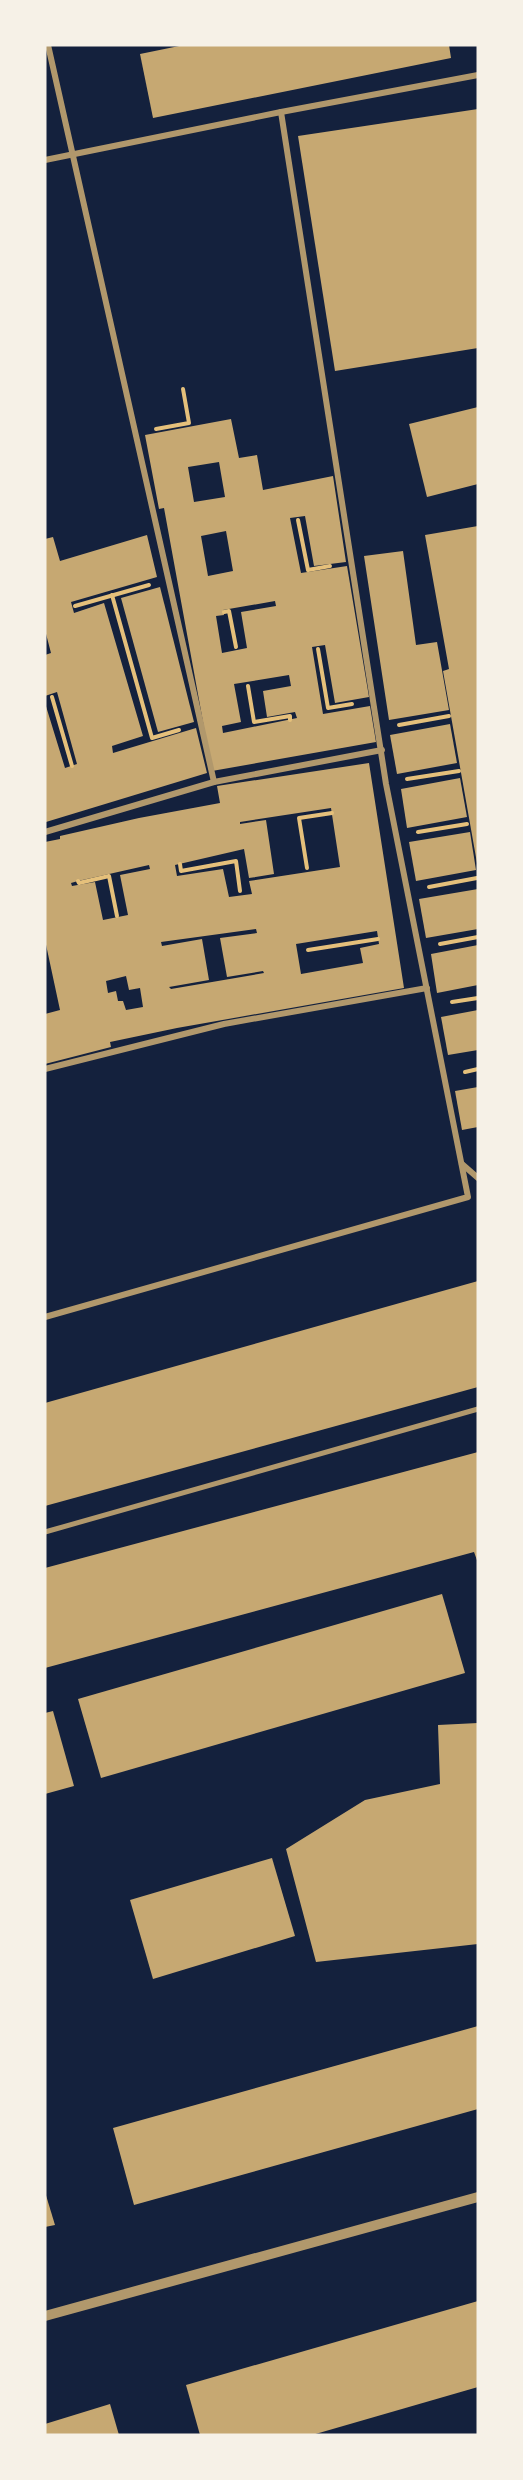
<svg xmlns="http://www.w3.org/2000/svg" width="523" height="2480" font-family="'Varela Round',sans-serif">
<style>
.building{fill:#c6a872;fill-rule:evenodd}
.lines{fill:none;stroke-linecap:round;stroke-linejoin:round}
.path{stroke:#e5c07b;stroke-width:4}
.pedestrian{stroke:#b1986c;stroke-width:5}
.minor{stroke:#b1986c;stroke-width:6}
.tertiary{stroke:#b1986c;stroke-width:10}
</style>
<rect width="100%" height="100%" fill="#14213d"/>
<g class="building">
<path d="M184 45H449L451 58 153 118 140 54Z"/>
<path d="M478 109V348L335 371 298 136Z"/>
<path d="M478 407V484L427 497 409 424Z"/>
<path d="M231 419 239 458 257 455 263 490 333 476 346 562 314 566 305 516 290 518 301 573 347 566 369 697 335 703 325 645 312 647 323 714 370 706 376 742 212 771 164 508 159 509 145 435ZM219 462 225 497 194 502 188 467ZM226 531 233 571 208 576 201 536ZM275 601 276 606 241 612 247 648 222 653 216 616 224 615 223 610ZM289 675 291 686 263 691 267 717 295 712 297 718 223 733 222 726 241 722 234 684Z"/>
<path d="M478 526V863H477L443 671 449 669 425 535Z"/>
<path d="M147 535 157 577 71 602 74 613 104 603 143 736 112 746 113 753 196 728 207 773 46 822 45 703 65 768 77 764 57 692 45 696V655L51 653 45 630V539L53 537 60 561Z"/>
<path d="M403 551 416 645 437 642 449 710 389 720 364 556Z"/>
<path d="M160 587 194 722 158 732 121 598Z"/>
<path d="M450 724 457 763 397 774 390 735Z"/>
<path d="M369 763 404 988 177 1028 110 1042 111 1047 45 1064V1014L60 1010 45 940V842L60 839V836L139 818 220 803 217 786ZM331 808 340 867 249 881 252 894 229 897 223 869 177 876 175 865 244 849 249 878 274 874 266 820 240 824V822ZM149 865 150 869 120 875 128 915 103 920 95 882 72 886 71 883 78 881ZM256 929 257 933 220 938 227 977 263 971 264 973 171 989 169 987 209 980 202 939 162 946 161 942ZM377 931 379 944 360 948 363 963 301 974 296 944ZM126 976 129 990 140 988 143 1007 126 1010 123 1001H118L116 991 108 993 106 981Z"/>
<path d="M460 778 467 817 407 828 401 789Z"/>
<path d="M470 832 476 870 416 881 409 842Z"/>
<path d="M478 889V929L426 938 419 899Z"/>
<path d="M478 945V985L437 993 431 954Z"/>
<path d="M478 1010V1050L448 1055 441 1017Z"/>
<path d="M478 1087V1127L462 1130 455 1091Z"/>
<path d="M478 1281V1387L45 1506V1403Z"/>
<path d="M478 1452V1563L474 1552 45 1668V1568Z"/>
<path d="M442 1594 465 1673 101 1778 78 1699Z"/>
<path d="M53 1711 74 1786 45 1794V1713Z"/>
<path d="M478 1723V1944L316 1962 286 1849 365 1800 440 1784 438 1725Z"/>
<path d="M272 1858 295 1936 153 1979 130 1900Z"/>
<path d="M478 2026V2109L134 2205 113 2128Z"/>
<path d="M45 2192 55 2225 45 2227Z"/>
<path d="M478 2301V2387L312 2435H200L186 2385Z"/>
<path d="M110 2404 119 2435H45V2424Z"/>
</g>
<g class="lines">
<g class="path">
<path d="M156 429 189 423 183 389"/>
<path d="M298 520 308 570 330 566"/>
<path d="M112 595 152 738 179 730"/>
<path d="M75 606 149 585"/>
<path d="M224 612 229 611 236 647"/>
<path d="M318 649 328 708 352 704"/>
<path d="M248 686 254 722 290 716V720"/>
<path d="M52 697 72 766"/>
<path d="M399 725 449 716"/>
<path d="M407 779 459 771"/>
<path d="M418 832 467 824"/>
<path d="M180 864 181 871 236 861 240 891"/>
<path d="M307 868 299 818 332 813"/>
<path d="M78 881 79 883 109 876 117 916"/>
<path d="M429 887 477 878"/>
<path d="M440 944 478 937"/>
<path d="M308 950 378 939"/>
<path d="M452 1002 478 998"/>
<path d="M465 1072 478 1069"/>
</g>
<path class="pedestrian" d="M45 1532 478 1409"/>
<g class="minor">
<path d="M48 45 214 782"/>
<path d="M45 160 281 112 478 75"/>
<path d="M45 832 214 782 382 750"/>
<path d="M45 1069 224 1024 427 988"/>
<path d="M462 1164 478 1178"/>
<path d="M45 1317 468 1197 386 784 281 112"/>
</g>
<path class="tertiary" d="M45 2316 478 2197"/>
</g>
<rect width="523" height="2480" fill="none" stroke="#f6f1e7" stroke-width="93"/>
</svg>
